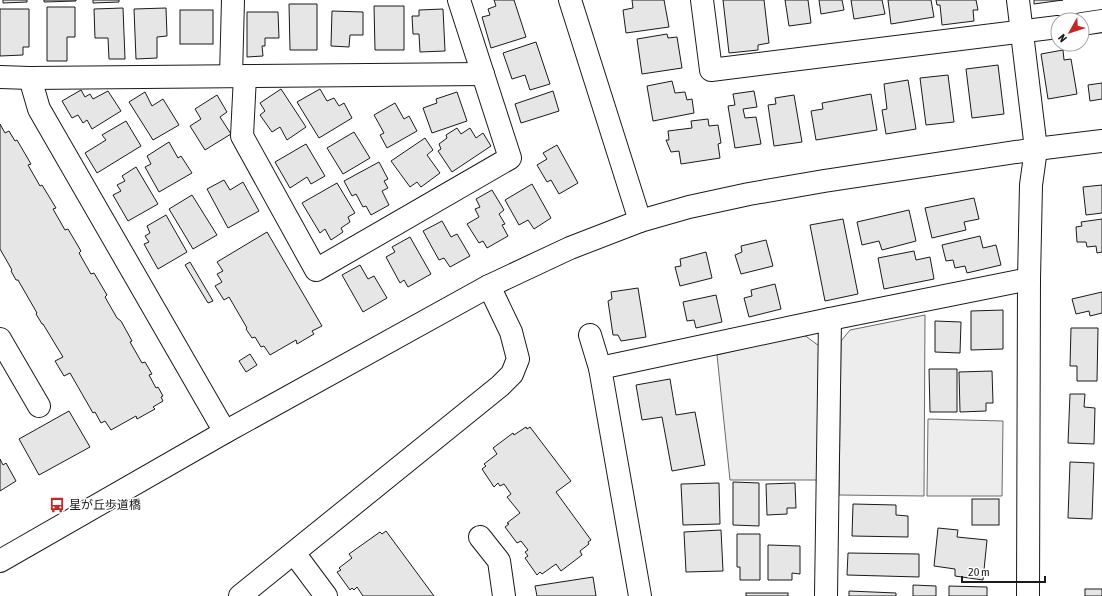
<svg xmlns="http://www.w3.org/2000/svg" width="1102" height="596" font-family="'Asap Condensed','Noto Sans JP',sans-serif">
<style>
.parking{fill:#ededed;stroke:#6a6a6a}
.building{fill:#e6e6e6;stroke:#1a1a1a}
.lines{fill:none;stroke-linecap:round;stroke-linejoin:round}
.minor-casing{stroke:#1a1a1a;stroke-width:24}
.minor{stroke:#fff;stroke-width:22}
.labels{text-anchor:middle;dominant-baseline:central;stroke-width:3;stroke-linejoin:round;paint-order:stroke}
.poi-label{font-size:12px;fill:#1a1a1a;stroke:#fff;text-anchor:start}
</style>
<rect width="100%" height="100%" fill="#fff"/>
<g class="parking">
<path d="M925 315 924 496 839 495 841 341 850 330Z"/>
<path d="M803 334 819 346 817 480H730L717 355Z"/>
<path d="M928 419 1003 421 1002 496H927Z"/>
</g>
<g class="building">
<path d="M3 0H27V2L3 3Z"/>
<path d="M44 0H76V1L44 2Z"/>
<path d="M93 0H119V2L93 3Z"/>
<path d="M494 0H514L526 37 491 48 482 17 490 15 488 9 496 6Z"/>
<path d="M632 0H664L669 27 626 33 623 10 633 8Z"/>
<path d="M723 0H764L769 43 758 45V50L729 53Z"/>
<path d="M785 0H808L811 23 789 26Z"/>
<path d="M819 0H842L844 10 821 14Z"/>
<path d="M851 0H882L885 14 854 19Z"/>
<path d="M888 0H931L934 17 891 24Z"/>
<path d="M936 0H976L978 10H973L974 21 942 25 940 5H937Z"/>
<path d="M1034 0H1063L1034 4Z"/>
<path d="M289 4H317V50H290Z"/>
<path d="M374 6H404V50H375Z"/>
<path d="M47 7H75V37H67V61H47Z"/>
<path d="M123 8 125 59H109L108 38H95L94 9Z"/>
<path d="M166 8 167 36 157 37V58L136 59 134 9Z"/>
<path d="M0 9H29V47H23V55L0 56Z"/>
<path d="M443 9 445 51 420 52 419 34H413L412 16H419V10Z"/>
<rect x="180" y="10" width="33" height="34"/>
<path d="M332 11 363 12V35H350L349 47 331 46Z"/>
<path d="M247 12H278L279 38H265V46H262L263 56 247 57Z"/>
<path d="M667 34 668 38 677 37 682 68 642 74 637 39Z"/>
<path d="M536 42 550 84 530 90 525 75 512 79 503 53Z"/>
<path d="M1063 50 1064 60 1071 59 1077 94 1048 99 1041 54Z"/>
<path d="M998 65 1004 114 972 118 966 69Z"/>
<path d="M948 75 954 122 926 125 920 78Z"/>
<path d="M908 80 916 129 886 134 882 110 887 109 884 84Z"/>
<path d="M672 81 675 93 685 92 687 100 692 99 694 113 653 121 647 86Z"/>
<path d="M1102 83V99L1090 101 1088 85Z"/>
<path d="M281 89 306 127 287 140 280 127 272 132 260 115 265 111 260 103Z"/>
<path d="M320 89 327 101 334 98 339 106 344 103 352 118 319 138 297 102Z"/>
<path d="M81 90 85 97 90 94 93 99 108 91 121 111 92 129 87 120 83 123 78 115 72 118 62 101Z"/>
<path d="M553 91 559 111 521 123 515 104Z"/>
<path d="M754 91 757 107 743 109 745 118 756 117 761 144 735 148 728 106 735 105 733 94Z"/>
<path d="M145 92 152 106 163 99 179 125 153 140 129 102Z"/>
<path d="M457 92 467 121 432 133 423 108 437 103 436 99Z"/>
<path d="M871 94 877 130 816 140 811 111 823 109 822 103Z"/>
<path d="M217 95 227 112 220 117 231 134 205 150 190 126 201 119 195 109Z"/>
<path d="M794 95 802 142 774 146 768 105 776 104 775 98Z"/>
<path d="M395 103 404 119 409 116 417 131 387 148 380 135 384 133 374 115Z"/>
<path d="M708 119 709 126 718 125 721 143 718 144 720 158 681 164 679 151 671 152 666 140H669L668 131 692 128 691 121Z"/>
<path d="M126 121 141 146 97 173 85 153 106 140 102 135Z"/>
<path d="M0 124 5 133 9 131 15 141 17 140 31 164 28 165 40 186 42 185 56 208 53 209 65 230 68 229 81 251 79 253 91 274 94 273 107 295 105 297 117 318 121 321 132 341 130 342 142 363 145 362 152 374 149 375 156 388 158 387 163 396 161 397 163 401 153 407 155 409 137 419 136 416 111 430 105 421 101 423 95 412 93 413 70 373 64 376 55 361 63 357 43 324H42L36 314 37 313 18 280H16L11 271 12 270 0 249Z"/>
<path d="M457 128 461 134 470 128 476 138 483 133 491 146 452 172 438 151 441 149 439 144 447 138 446 135Z"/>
<path d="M354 132 370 158 343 174 327 148Z"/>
<path d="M425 138 433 150 427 155 440 173 421 187 417 182 410 187 391 161Z"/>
<path d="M169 142 178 158 181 156 192 173 159 192 145 167 151 164 147 156Z"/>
<path d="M306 144 325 176 311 184 307 177 290 188 275 162Z"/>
<path d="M557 145 578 183 559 194 551 180 547 182 537 165 547 159 543 153Z"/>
<path d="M379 162 388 179 384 181 388 188 382 191 389 205 371 215 366 206 363 207 356 194 352 196 344 181Z"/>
<path d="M136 167 158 204 128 221 113 195 121 191 117 185 125 181 122 176Z"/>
<path d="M224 180 230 190 243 182 259 211 228 228 207 189Z"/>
<path d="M337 183 355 213 348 217 350 222 341 228 343 232 331 240 325 229 320 233 302 203Z"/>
<path d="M532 184 551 218 534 229 528 220 519 225 505 200Z"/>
<path d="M1102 185V213L1086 215 1083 187Z"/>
<path d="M492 190 504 210 499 214 505 224 502 225 508 236 487 248 483 241 479 243 467 224 479 217 475 209 480 207 476 199Z"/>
<path d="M192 195 217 235 193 249 169 209Z"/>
<path d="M974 198 979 219 964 222 966 230 932 238 925 208Z"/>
<path d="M909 210 916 241 882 250 879 241 862 245 857 222Z"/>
<path d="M166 215 187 252 158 269 144 244 149 242 145 236 150 233 147 226Z"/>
<path d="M843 219 858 294 825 301 810 225Z"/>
<path d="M1102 219V252L1097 253 1096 246 1087 247 1086 242H1077L1076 227 1082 226 1081 222Z"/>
<path d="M442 221 451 237 457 234 470 256 450 267 444 258 439 260 423 231Z"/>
<path d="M267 232 322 326 312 331 314 334 297 344 296 340 270 355 264 346 261 347 255 337 252 338 246 329 247 328 229 297 224 300 215 286 222 282 217 274 223 271 217 262Z"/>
<path d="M980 236 983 248 996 245 1001 265 967 273 965 266 955 268 953 260 946 261 942 245Z"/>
<path d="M410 237 431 274 408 287 404 280 400 283 386 257 395 252 392 247Z"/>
<path d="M766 240 773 266 741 274 735 255 742 252 741 246Z"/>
<path d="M914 251 916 260 930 257 934 279 884 289 878 258Z"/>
<path d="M706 252 712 278 680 286 675 267 681 266 680 259Z"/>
<path d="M190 262 213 301 208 303 185 265Z"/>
<path d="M360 265 368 279 374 276 387 298 363 312 342 275Z"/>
<path d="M775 284 781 309 749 317 744 298 752 296 751 290Z"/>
<path d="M638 288 646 337 621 341 618 335H613L608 301 612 299 611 292Z"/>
<path d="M1102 292V313L1090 316 1089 311 1076 314 1072 299Z"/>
<path d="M716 295 722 322 696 328 694 320 687 321 683 302Z"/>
<path d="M1003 310V349L971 350V311Z"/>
<path d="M935 321 961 322 960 353 935 352Z"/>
<path d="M1071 328H1098L1097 381H1077V366H1070Z"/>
<path d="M250 354 257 365 246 372 239 361Z"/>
<path d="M929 369H957V412H930Z"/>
<path d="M992 371 993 403H986V411L960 412 959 372Z"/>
<path d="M670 379 676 415 695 412 705 465 672 471 662 417 642 420 636 385Z"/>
<path d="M1070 394H1085L1084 407 1095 408 1094 444 1068 443Z"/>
<path d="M69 411 90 447 39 475 19 439Z"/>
<path d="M526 427 527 429 530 427 571 481 556 492 591 540 588 542 589 544 580 551 582 555 561 571 556 564 542 574 540 572 537 575 525 558 528 556 525 552 528 550 521 541 517 543 505 527 509 524 507 523 520 513 507 497 511 494 504 484 500 486 498 483 494 487 482 469 486 466 484 464 497 454 493 448 513 433 514 435Z"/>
<path d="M0 459 3 465 6 463 16 481 0 491Z"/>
<path d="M1070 462 1094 463 1092 519 1068 518Z"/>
<path d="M733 482 759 483V526L733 525Z"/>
<path d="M719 483 720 524 683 525 681 484Z"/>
<path d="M795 483 796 508H787V514L767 515 766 484Z"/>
<rect x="972" y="499" width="27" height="26"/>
<path d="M853 504 896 505V515L908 516V537L852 536Z"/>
<path d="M938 528 958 530 957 537 987 540 983 580 955 576V569L934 566Z"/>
<path d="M721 530 723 571 686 572 684 532Z"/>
<path d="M386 531 434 596H363L357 587 354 590 352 588 350 590 337 572 341 570 339 568 352 558 349 554 380 532 382 534Z"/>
<path d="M737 534H760V580H740V567H737Z"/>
<path d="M768 545 800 546V574L792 573V580H768Z"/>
<path d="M848 553 919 554V577L847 575Z"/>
<path d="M593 577 596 596H537L535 586Z"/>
<path d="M913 585 936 586V596H913Z"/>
<path d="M949 586 987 587V596H949Z"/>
<rect x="1085" y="589" width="17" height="7"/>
<path d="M849 591 896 593V596H849Z"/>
<rect x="746" y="593" width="42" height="3"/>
</g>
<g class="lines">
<defs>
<g id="minor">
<path d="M570 0 640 221"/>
<path d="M702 0 711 70 1058 27"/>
<path d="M1018 0 1036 149 1031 185 1029 279 1028 596"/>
<path d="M1082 24 1102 21"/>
<path d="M231 76 233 0"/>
<path d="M245 76 242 136 316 270 510 158 459 0"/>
<path d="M0 77 30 78 483 74"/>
<path d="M30 78 39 109 225 432"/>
<path d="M590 335 600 368 640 596"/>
<path d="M0 339 39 406"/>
<path d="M600 368 830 319 1029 279"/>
<path d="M480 537 499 561 504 596"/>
<path d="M294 553 326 596"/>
<path d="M0 561 225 432 489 286 570 248 640 221 689 207 749 194 824 181 1036 149 1102 141"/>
<path d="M240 596 500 386 512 374 518 359 511 332 489 286"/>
<path d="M826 596 830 319"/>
</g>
</defs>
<use href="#minor" class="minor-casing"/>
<use href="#minor" class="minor"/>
</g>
<defs>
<symbol id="bus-bare" viewBox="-9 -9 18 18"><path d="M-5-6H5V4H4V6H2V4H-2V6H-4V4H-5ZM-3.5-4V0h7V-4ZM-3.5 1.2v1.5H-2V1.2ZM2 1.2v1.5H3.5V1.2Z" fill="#c62828" stroke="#fff" stroke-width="2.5" paint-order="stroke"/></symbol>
</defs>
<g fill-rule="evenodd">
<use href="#bus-bare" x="46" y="494" width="22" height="22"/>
</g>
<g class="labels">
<g class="poi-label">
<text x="69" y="505">星が丘歩道橋</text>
</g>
</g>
<g transform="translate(1070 32) rotate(231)"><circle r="19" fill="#ffffff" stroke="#a3a3a3"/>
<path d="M0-3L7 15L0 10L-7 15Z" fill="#c62828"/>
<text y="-6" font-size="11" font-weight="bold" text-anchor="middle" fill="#1a1a1a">N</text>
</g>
<path d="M962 576v6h83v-6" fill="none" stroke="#1a1a1a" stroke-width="2"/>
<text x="968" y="576" font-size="12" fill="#1a1a1a" stroke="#ffffff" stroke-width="3" paint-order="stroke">20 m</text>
</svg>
